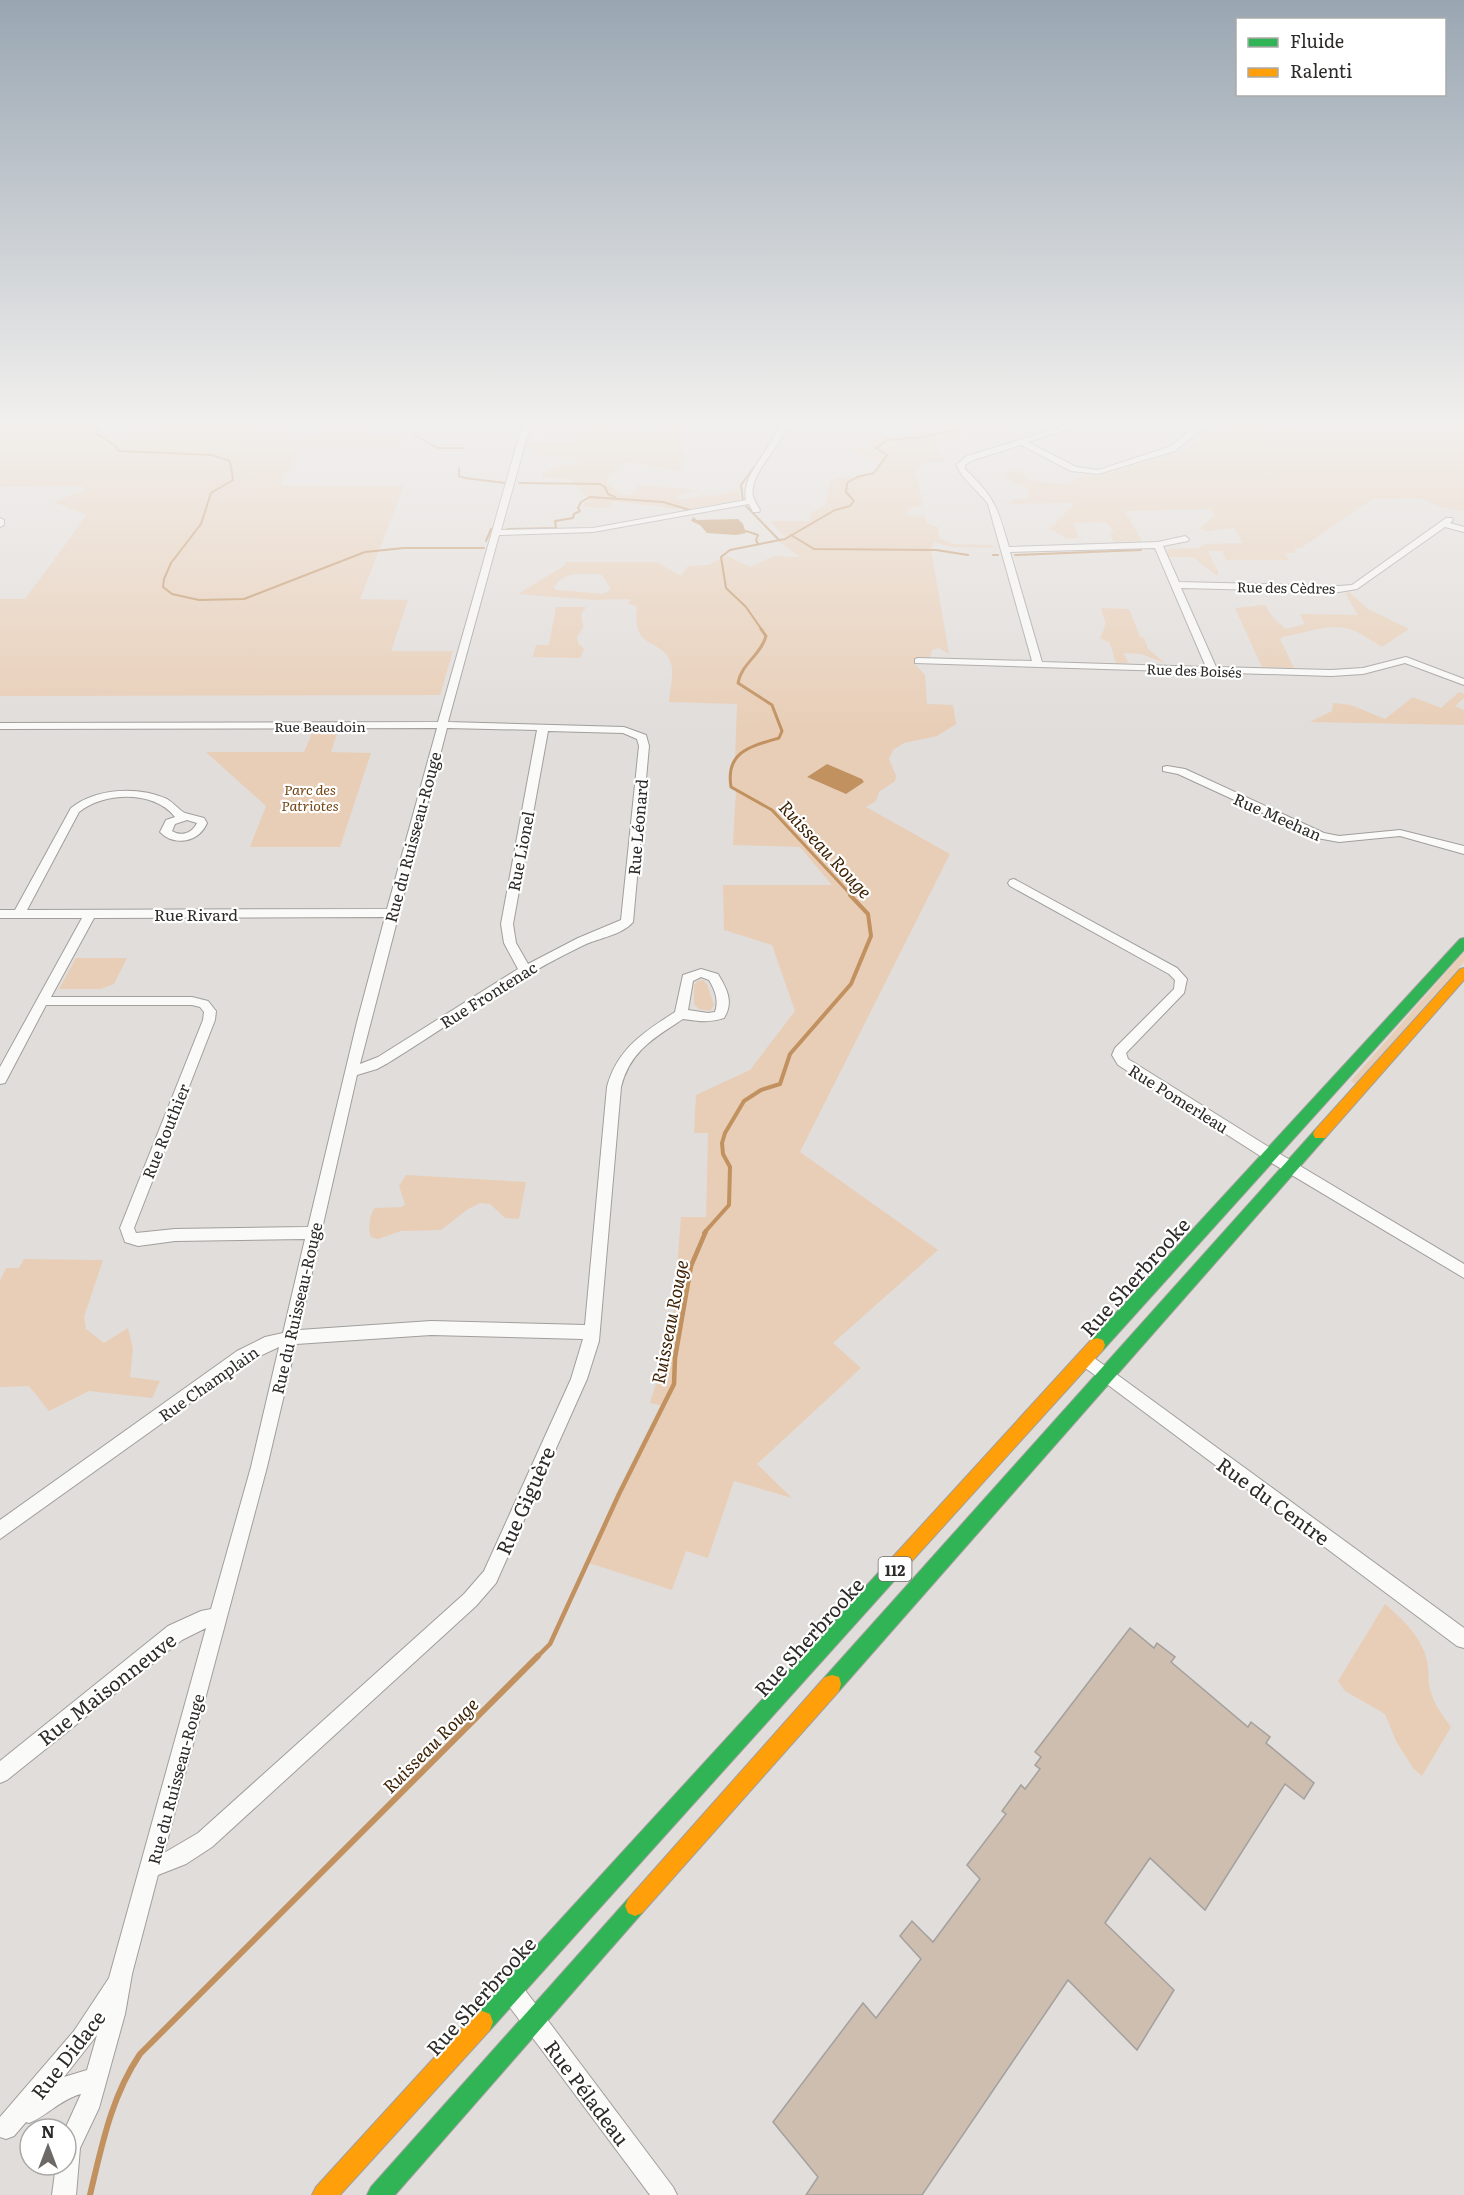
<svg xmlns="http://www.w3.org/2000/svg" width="1464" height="2195" font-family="Literata,serif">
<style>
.green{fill:#e8ceb7;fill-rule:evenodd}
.water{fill:#c29160}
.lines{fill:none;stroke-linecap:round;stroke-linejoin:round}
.stream-far4{stroke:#c29160;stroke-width:2}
.stream-far3{stroke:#c29160;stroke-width:3}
.stream-far2{stroke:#c29160;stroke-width:4}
.stream-far1{stroke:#c29160;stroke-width:4.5}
.stream{stroke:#c29160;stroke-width:6}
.building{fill:#cebeb0;stroke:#a3a09e;stroke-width:1.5}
.street-casing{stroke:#a19e9c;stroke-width:2}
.fast-casing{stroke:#a19e9c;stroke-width:2}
.slow-casing{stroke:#a19e9c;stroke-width:2}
.street{fill:#fafaf9;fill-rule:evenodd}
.fast{fill:#30b455;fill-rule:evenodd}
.slow{fill:#ff9f0a;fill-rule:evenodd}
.labels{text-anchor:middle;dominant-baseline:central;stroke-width:4.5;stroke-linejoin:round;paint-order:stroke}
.far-street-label{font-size:14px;fill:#2d2b29;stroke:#fff}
.far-park-label{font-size:14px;font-style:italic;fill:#744513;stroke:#fff}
.shield{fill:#fff;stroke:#6c6b69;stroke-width:1.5}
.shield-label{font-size:15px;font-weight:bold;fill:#2d2b29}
.street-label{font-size:16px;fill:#2d2b29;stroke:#fff}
.water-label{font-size:18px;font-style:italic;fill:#3e2205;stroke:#fff}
.near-street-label{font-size:20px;fill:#2d2b29;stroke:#fff}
</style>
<rect width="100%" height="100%" fill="#e1ddda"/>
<g class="green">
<path d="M0 419H91L98 433 104 438 168 422 163 419H253L254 421 268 424 302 421 284 431 312 439 339 419H375L374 427 366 429 367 434 403 440 400 448 301 449 280 485 404 486 360 599 408 600 391 651H453L440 695 0 696V599H25L87 515 53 502 85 491 83 486 0 487Z"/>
<path d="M571 419H604L595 421 597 425C610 423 617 427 630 427L631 431H675L640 419H682L680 447 687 455 681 469 676 471 625 462 608 479 607 483C618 489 617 498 634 494L637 486 643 485 696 490 677 496 676 500 701 497 699 494 714 496 738 490 740 500 685 510 622 502H612L611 508 583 507 584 502H591L570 479 543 478 541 474 560 465H576L578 459 538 456 532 449 525 448 526 442 574 444 576 434H556L550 430H543L545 436 535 438 530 433C540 420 565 426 580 427L582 424Z"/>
<path d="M893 419H1025L1007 427 938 443 936 445C938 452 944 455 947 462H923L916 472 923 505 912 508 907 512 908 516 925 515 926 523 938 527 939 538 952 544 992 545 993 548 951 547 935 542 931 549 949 654 939 648 932 650 930 658H914V663L925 675 927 704 953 705 956 724 937 736 904 743 893 750 889 759 896 776 895 781 879 792 876 801 866 807 950 854 800 1152 938 1250 833 1343 861 1368 757 1464 792 1498 734 1481 708 1558 686 1551 672 1590 589 1563 619 1494 664 1406 650 1403 672 1332 681 1217H706L708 1133H694L696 1095 750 1070 795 1011 772 945 724 930 723 885H832L800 847 733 845 736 790 730 783 735 760 737 704 669 702C670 691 674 674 671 664 663 636 631 653 637 606L628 604 630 599 594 600 518 594 564 566 566 562H657L681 576 688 566 708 565 727 556 750 567 774 556 800 557 778 541 786 538 770 521H809L810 513 825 506 830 481C852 470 865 487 881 463L849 450C856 444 866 449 873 445L866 440 887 435 898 439H909L916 426ZM600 574 603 576 611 589 603 594 556 590 554 587C563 571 583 574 600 574ZM827 764 862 779 864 782 846 794 807 777Z"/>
<path d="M1225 419H1464V511L1444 508 1419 498 1373 499 1301 548H1294L1297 553H1285L1289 560H1226L1222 551H1208L1219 574 1216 575 1193 557H1169L1167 553 1170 549 1198 548 1205 544 1243 543 1234 528 1206 532 1200 528 1215 515 1210 509 1125 511 1142 541 1114 542 1110 534 1114 532 1106 522 1074 523 1079 538 1067 539 1050 529 1075 503 1002 504 1012 502V499H1027L1030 492 1022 484 1016 485 1003 474 1017 469 1032 481 1066 484 1083 476H1097L1184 451Z"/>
<path d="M1349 592 1368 609 1409 629 1382 647C1373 642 1363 634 1353 630 1332 622 1304 633 1283 637L1280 639 1294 668 1262 667 1235 608 1265 605 1274 619 1286 629 1305 624 1300 614 1358 615 1345 593Z"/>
<path d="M556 607H586L581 615 583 627 577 637 578 643 584 649 580 658 533 657 536 645H549Z"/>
<path d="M1101 608 1129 609 1140 637 1144 638 1148 649 1165 663 1141 654 1123 653 1129 663H1116L1110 643 1100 638 1106 624Z"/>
<path d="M1459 692 1464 694V698L1455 706 1464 710V725L1310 722 1332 711 1333 703 1351 705 1385 719 1413 697 1441 708Z"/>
<path d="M313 731H338L331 752 371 753 340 847H250L266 806 206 752H304Z"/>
<path d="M1464 952V962L1355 1084 1351 1081Z"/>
<path d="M76 958H127L114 984 101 989H59Z"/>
<path d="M698 981 703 980 707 984 714 1005 710 1011 699 1009 694 1004V985Z"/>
<path d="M406 1175 526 1182 519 1219 505 1218 490 1204 480 1203 468 1209 441 1230 401 1231 378 1239 371 1237C368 1229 369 1214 375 1208L402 1207 405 1204 399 1186Z"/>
<path d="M24 1259 103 1260 84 1317 86 1329 104 1343 128 1328 133 1349 130 1377 160 1381 152 1398 89 1391 49 1411 29 1386 0 1387V1281L6 1268H19Z"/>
<path d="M1385 1604C1403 1620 1422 1637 1427 1661 1429 1669 1428 1677 1429 1685 1432 1702 1441 1713 1451 1727L1422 1776 1413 1768 1396 1741 1385 1714 1345 1691 1338 1681Z"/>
</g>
<g class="water">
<path d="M693 517 697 520 738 519 743 524 746 533 736 535 707 533 700 525 691 521Z"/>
<path d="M827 764 862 779 864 782 846 794 807 777Z"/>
</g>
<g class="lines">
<g class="stream-far4">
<path d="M90 419 93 428 98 430 96 433 116 446 119 451 212 455 230 461 233 480 211 493 201 524 171 563 164 579 163 587 172 594 199 600 244 599 365 552 404 548H484"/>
<path d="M413 434 437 448H464"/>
<path d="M459 468V476L465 478 505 483"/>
<path d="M519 483 600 484 605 487 608 494 615 497"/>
<path d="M743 501 741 485 754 467"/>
<path d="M746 506 779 540"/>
<path d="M508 529 556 528 555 521 573 518 574 514 580 511 578 508 581 502 590 497 663 502 690 510"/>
<path d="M746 531 758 535 756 540 758 544"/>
<path d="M791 535 814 549 936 550 968 555"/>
<path d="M486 541 491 529"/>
<path d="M993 555H998"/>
<path d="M1015 555 1141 550"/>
<path d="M762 630 746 607 726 588 721 557 730 550 785 539 835 510 850 506 854 501 846 492 847 483 857 477 874 473 887 455 876 448 887 440 923 437 955 430 966 422 997 419"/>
</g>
<path class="stream-far3" d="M761 629 766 636C761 655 741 664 738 683L772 705 782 731 779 738C752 746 725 751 731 787L772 810 852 896"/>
<path class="stream-far2" d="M704 1233 729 1205 730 1167 723 1154 722 1143 725 1133 744 1101 761 1090 780 1084 790 1054 851 984 871 936 868 914 850 895"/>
<path class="stream-far1" d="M536 1658 550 1644 619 1494 674 1384 675 1358 691 1266 706 1231"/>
<path class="stream" d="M90 2195C102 2145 111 2097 140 2054L538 1656"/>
</g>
<path class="building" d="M1130 1628 1154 1648 1157 1643 1175 1657 1171 1662 1248 1727 1251 1722 1270 1737 1266 1743 1314 1783 1304 1799 1285 1784 1205 1910 1150 1858 1105 1923 1174 1990 1137 2050 1068 1980 922 2195H806L818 2177 773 2122 863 2003 876 2018 921 1959 900 1936 912 1921 933 1942 980 1879 967 1865 1006 1814 1002 1811 1021 1785 1025 1789 1040 1769 1035 1765 1041 1757 1035 1752Z"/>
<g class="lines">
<defs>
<g id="street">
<path d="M524 419H532L501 530 593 528 746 500C740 474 774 449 781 419H789C782 447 756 466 753 488 751 496 756 503 760 510L759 512H753L749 504 593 532 499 535 448 722 624 727 646 735 649 746 633 922C622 935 599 938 584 945 515 978 452 1023 388 1063L377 1069 357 1075 299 1330 431 1321 585 1325 607 1087C617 1049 644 1032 675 1012L683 975 701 969 718 974C727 989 734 1002 724 1018 709 1023 698 1021 683 1019 654 1038 630 1051 621 1087L599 1341 587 1379 496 1583 476 1606 212 1847 186 1864 158 1875 132 1974 125 2014 99 2108 80 2148 76 2195H52L56 2165H66L65 2129 81 2094C61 2099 47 2116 29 2123L26 2122 14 2136 6 2139 0 2137V2117L74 2031 109 1978 206 1628 182 1640 7 1780 0 1783V1761L168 1626 201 1611 211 1609 251 1467 279 1347 249 1361 0 1539V1520L237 1351 265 1337 283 1333 305 1239 175 1241 138 1246 125 1242 120 1228 203 1020 204 1012 200 1007 192 1005H46L5 1083 0 1084V1067L82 918H0V910H15L71 808C96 788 138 786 167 799 174 803 180 811 185 813 191 815 198 816 204 818L207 823C199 842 175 847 160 832L166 820 175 817C154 790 104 792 79 812L27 910 387 909 437 728 0 729V723L438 722ZM447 728 537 730 501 924 504 943 518 969 378 1057 360 1064ZM548 731 623 733 637 739 639 746 621 920 578 938 528 964 516 943 513 924ZM187 820 197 823C192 833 182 837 172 831L175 824ZM385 917 357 1022 308 1227 175 1229 136 1233 134 1228 215 1020 216 1011 208 1001 192 997H51L94 918ZM701 977 709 980C715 990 719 1000 715 1012L708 1013 688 1010 693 981ZM431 1335 583 1339 571 1379 484 1571 464 1594 198 1833 164 1853 267 1467 296 1344ZM97 2035 87 2070 64 2077Z"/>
<path d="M1088 419H1099L1028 442 1076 467 1098 470 1169 447 1206 419H1214L1175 451 1098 474 1071 471 1021 445 973 460 965 465V469C996 499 997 507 1009 547L1158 542 1185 536 1189 539 1188 541 1163 546 1179 582 1339 586 1352 585 1446 518H1452L1453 520 1450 523 1464 527V532L1445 527 1357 589 1339 592 1181 588 1216 667 1331 670 1363 668 1406 657 1464 679V685L1405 663 1363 674 1331 676 915 663V659L918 658 1032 661 988 504C981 493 957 475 957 464L967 456ZM1155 548 1206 667 1042 662 1010 552Z"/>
<path d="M1257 419H1272L1293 425 1289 427Z"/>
<path d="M0 518 4 520V525L0 527Z"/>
<path d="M1167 766 1185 769 1324 833 1339 836 1400 830 1464 846V854L1400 836 1339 842 1317 838 1178 774 1163 771V767Z"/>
<path d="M1014 879 1177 968 1187 979 1184 993 1126 1053 1128 1059 1275 1151 1464 1264V1278L1265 1159 1118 1065 1112 1055 1115 1048 1174 989 1175 980 1169 974 1010 886 1008 883 1010 880Z"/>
<path d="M1086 1352 1464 1628V1648L1457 1646 1080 1364 1078 1359 1080 1354Z"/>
<path d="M511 1979 519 1982 673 2187 677 2195H650L503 1998 500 1990 503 1982Z"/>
</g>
<g id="fast">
<path d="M1464 938V950L1103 1350 1097 1352 1091 1350 1089 1345 1091 1340 1460 939Z"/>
<path d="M1320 1129 1325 1130 1327 1134 1325 1138 839 1691 832 1693 825 1691 823 1684 825 1677 1315 1130Z"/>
<path d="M896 1557 902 1560 905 1566 902 1572 490 2030 482 2033 474 2030 471 2022 474 2014 890 1560Z"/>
<path d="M635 1896 642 1899 645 1906 642 1913 395 2195H367L371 2187 628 1899Z"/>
</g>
<g id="slow">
<path d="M1464 968V980L1325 1138H1315L1313 1134 1315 1130 1460 969Z"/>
<path d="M1097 1338 1103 1340 1105 1345 1103 1350 902 1572 896 1575 890 1572 887 1566 890 1560 1091 1340Z"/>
<path d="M832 1675 839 1677 841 1684 839 1691 642 1913 635 1916 628 1913 625 1906 628 1899 825 1677Z"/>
<path d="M482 2011 490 2014 493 2022 490 2030 340 2195H312L316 2187 474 2014Z"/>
</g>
</defs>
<use href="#street" class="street-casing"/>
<use href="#fast" class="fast-casing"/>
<use href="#slow" class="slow-casing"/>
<use href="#street" class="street"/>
<use href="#fast" class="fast"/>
<use href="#slow" class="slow"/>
</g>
<linearGradient id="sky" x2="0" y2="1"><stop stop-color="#99a6b2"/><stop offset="0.58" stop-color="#f2f0ee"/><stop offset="1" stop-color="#f2f0ee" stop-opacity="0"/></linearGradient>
<rect width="1464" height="727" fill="url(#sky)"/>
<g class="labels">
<g class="far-street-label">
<text transform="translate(1286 587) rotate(1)">Rue des Cèdres</text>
<text transform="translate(1194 670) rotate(2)">Rue des Boisés</text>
<text x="320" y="726">Rue Beaudoin</text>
</g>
<g class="far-park-label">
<text x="310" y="789">Parc des<tspan x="310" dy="16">Patriotes</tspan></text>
</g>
<rect class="shield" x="878.5" y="1557" width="33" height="24" rx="4.5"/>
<g class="shield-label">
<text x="895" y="1569">112</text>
</g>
<g class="street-label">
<text transform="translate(1278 816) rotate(24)">Rue Meehan</text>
<text transform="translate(637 827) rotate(-85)">Rue Léonard</text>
<text transform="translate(412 837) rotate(-75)">Rue du Ruisseau-Rouge</text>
<text transform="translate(520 851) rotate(-79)">Rue Lionel</text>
<text x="196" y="914">Rue Rivard</text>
<text transform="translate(488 994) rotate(-32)">Rue Frontenac</text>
<text transform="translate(1179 1098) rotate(32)">Rue Pomerleau</text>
<text transform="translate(165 1131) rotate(-68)">Rue Routhier</text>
<text transform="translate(296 1308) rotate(-77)">Rue du Ruisseau-Rouge</text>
<text transform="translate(208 1383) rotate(-35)">Rue Champlain</text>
<text transform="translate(175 1779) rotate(-75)">Rue du Ruisseau-Rouge</text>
</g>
<g class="water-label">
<text transform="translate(826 849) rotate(47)">Ruisseau Rouge</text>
<text transform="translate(669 1322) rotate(-79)">Ruisseau Rouge</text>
<text transform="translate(430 1745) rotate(-45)">Ruisseau Rouge</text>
</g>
<g class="near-street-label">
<text transform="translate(1134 1276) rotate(-48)">Rue Sherbrooke</text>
<text transform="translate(524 1500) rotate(-66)">Rue Giguère</text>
<text transform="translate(1274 1500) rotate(36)">Rue du Centre</text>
<text transform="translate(808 1636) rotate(-48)">Rue Sherbrooke</text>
<text transform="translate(106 1688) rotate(-38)">Rue Maisonneuve</text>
<text transform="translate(480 1995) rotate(-48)">Rue Sherbrooke</text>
<text transform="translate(67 2054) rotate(-52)">Rue Didace</text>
<text transform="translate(588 2092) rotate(53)">Rue Péladeau</text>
</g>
</g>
<rect x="1236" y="18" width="210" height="78" fill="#ffffff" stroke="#abaaa9" stroke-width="1.5"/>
<rect x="1248" y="38" width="30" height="9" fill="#30b455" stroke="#abaaa9" stroke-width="1.5"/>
<text x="1290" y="48" font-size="18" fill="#2d2b29">Fluide</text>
<rect x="1248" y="68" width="30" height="9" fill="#ff9f0a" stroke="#abaaa9" stroke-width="1.5"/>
<text x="1290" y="78" font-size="18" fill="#2d2b29">Ralenti</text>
<g transform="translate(48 2147)"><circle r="28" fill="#ffffff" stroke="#abaaa9" stroke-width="1.5"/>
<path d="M0-4.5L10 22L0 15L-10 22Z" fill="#6c6967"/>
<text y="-9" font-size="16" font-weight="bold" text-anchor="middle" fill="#2d2b29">N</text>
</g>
</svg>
